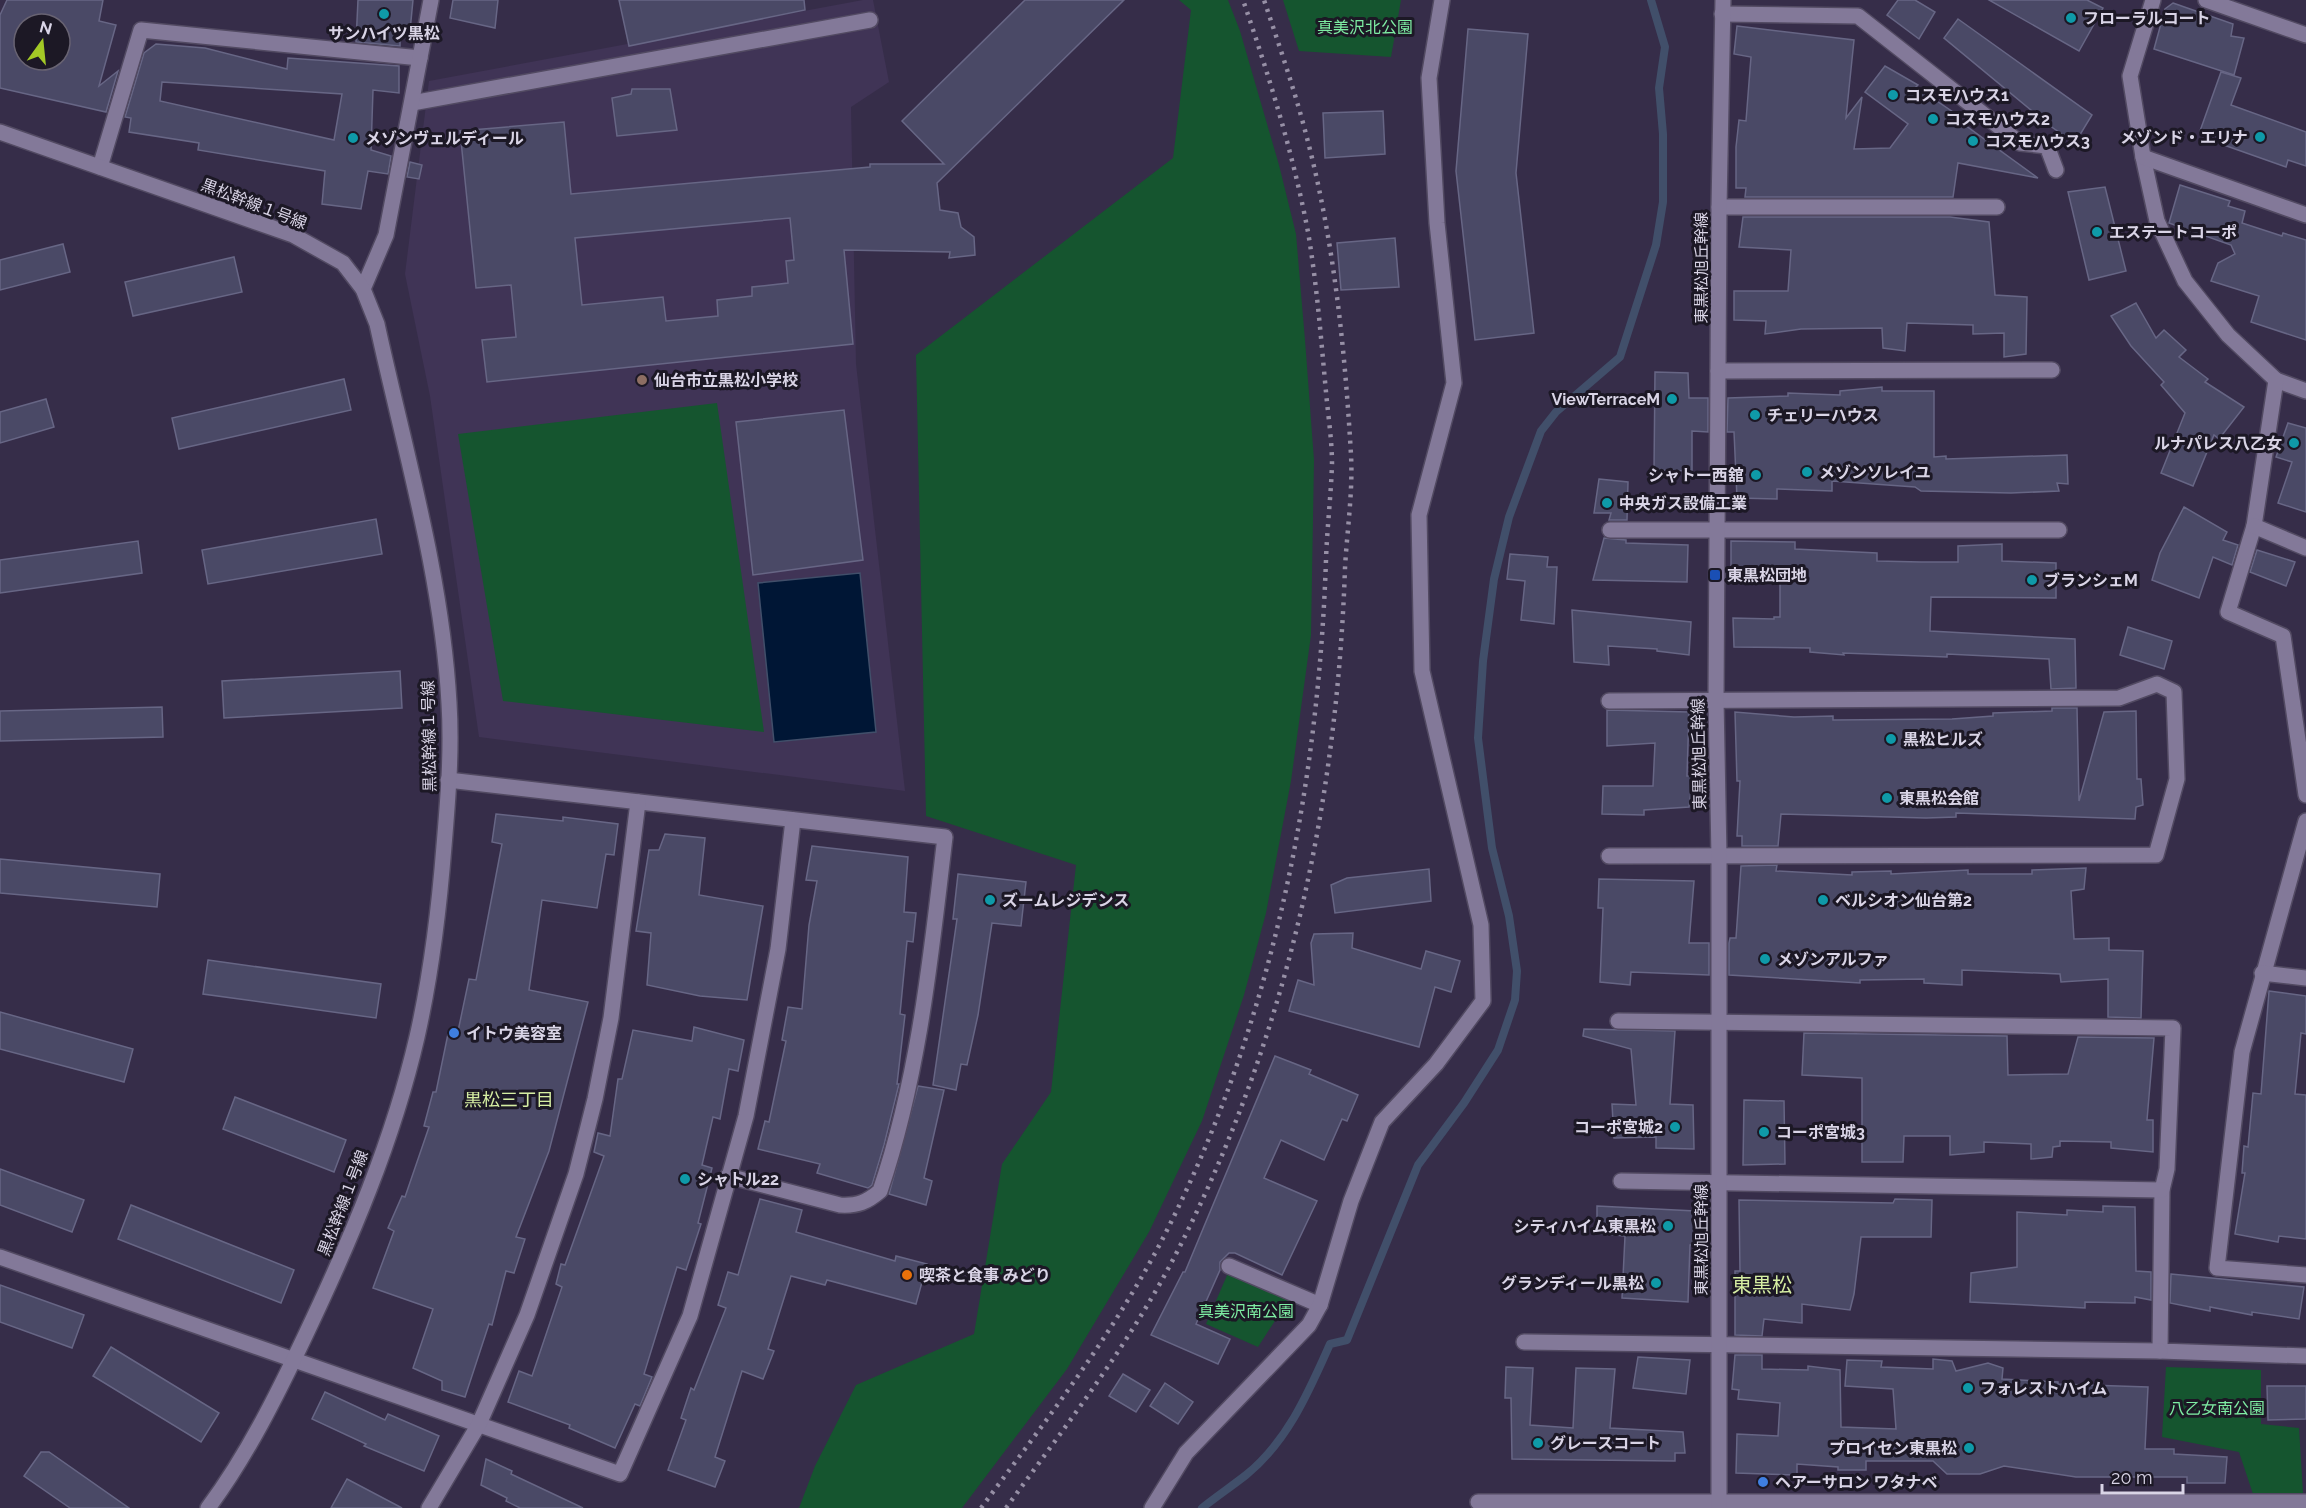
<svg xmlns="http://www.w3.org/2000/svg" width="2306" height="1508" font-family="Raleway,'Noto Sans JP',sans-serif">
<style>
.built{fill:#403456}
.green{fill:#15552f}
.water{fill:#001635;stroke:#414f6a;stroke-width:1.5}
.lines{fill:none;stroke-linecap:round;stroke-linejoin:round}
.stream{stroke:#414f6a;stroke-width:8}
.building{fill:#4a4966;stroke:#676685;stroke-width:1.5;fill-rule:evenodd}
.service-casing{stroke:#524a62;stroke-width:18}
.minor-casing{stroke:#524a62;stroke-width:18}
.tertiary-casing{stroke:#524a62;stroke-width:18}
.service{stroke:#837999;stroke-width:15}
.minor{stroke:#837999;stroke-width:15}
.tertiary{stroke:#837999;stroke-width:15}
.rail{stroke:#9790a6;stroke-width:4.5;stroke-dasharray:3 6;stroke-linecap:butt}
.culture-dot{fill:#0f9aa8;stroke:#1c1825;stroke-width:2}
.education-dot{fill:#8d6e63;stroke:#1c1825;stroke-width:2}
.transit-dot{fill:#1a4fb4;stroke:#1c1825;stroke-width:2}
.shop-dot{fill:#3f7fe0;stroke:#1c1825;stroke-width:2}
.food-dot{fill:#e8710a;stroke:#1c1825;stroke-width:2}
.labels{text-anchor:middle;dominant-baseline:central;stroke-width:6;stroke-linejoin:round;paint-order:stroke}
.poi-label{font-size:16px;font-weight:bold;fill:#d9d4e6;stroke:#1c1825;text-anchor:start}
.park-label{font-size:16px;fill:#7eeda3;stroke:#1c1825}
.street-label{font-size:16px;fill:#d9d4e6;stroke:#1c1825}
.neighbourhood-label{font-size:18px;fill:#d6eea3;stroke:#1c1825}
.quarter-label{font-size:20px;fill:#d6eea3;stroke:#1c1825}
</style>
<rect width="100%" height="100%" fill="#362d49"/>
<path class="built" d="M863 0H873L889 82 851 107 856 364 905 791 479 737 430 396 405 274 429 81Z"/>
<g class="green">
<path d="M1179 0H1228L1240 31 1279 165 1296 234 1305 340 1314 460 1311 635 1291 781 1266 913 1244 995 1202 1121 1149 1232 1067 1369 962 1508H799L815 1466 856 1385 974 1334 1002 1164 1051 1092 1076 865 926 816 916 355 1173 158 1191 10Z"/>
<path d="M1283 0H1401L1391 57 1299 51Z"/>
<path d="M717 403 764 732 503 701 458 434Z"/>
<path d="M1228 1273 1291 1296 1258 1347 1206 1324Z"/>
<path d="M2166 1367 2261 1370V1424L2299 1428 2303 1493 2254 1497 2239 1452 2162 1437Z"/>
</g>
<path class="water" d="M860 573 876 732 774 742 758 583Z"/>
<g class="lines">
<path class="stream" d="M1202 1508C1217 1496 1232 1486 1246 1475 1288 1441 1309 1391 1330 1344L1347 1340 1418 1165 1464 1103 1498 1050 1515 1000 1517 971 1509 916 1492 848 1478 738 1483 661 1494 579 1509 517 1541 431 1556 412 1620 357 1656 245 1663 202V134L1659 88 1665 47 1651 0"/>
</g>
<g class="building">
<path d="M7 0H103L99 21 116 25 99 86 118 71 106 112 0 88V15ZM24 24H60V60H24Z"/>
<path d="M358 0H413L410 31H400V46L356 42Z"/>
<path d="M453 0H498L495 28 450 18Z"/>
<path d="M619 0H804L805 10 629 46Z"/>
<path d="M1025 0H1124L937 183 940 210 958 213 961 227 974 237 975 255 949 258 950 252 844 250 853 344 487 382 482 340 516 337 511 285 476 288 460 131 564 122 571 194 870 167V164H944L902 121ZM790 218 794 260 786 261 788 283 752 287V296L717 300 718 316 666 321 663 297 582 305 575 238Z"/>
<path d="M1898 0H1915L1935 12 1919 39 1887 15Z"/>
<path d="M1989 0H2087L2103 8 2079 51Z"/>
<path d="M2173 3 2233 24 2231 36 2244 38 2234 75 2154 49 2165 9Z"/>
<path d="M1958 19 2092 115 2075 143 2031 113 2032 111 1944 38Z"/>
<path d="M1737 26 1854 40 1846 118 1862 97 1854 149 1890 148 1908 124 1865 92 1885 66 1918 85 1916 87 1956 114 1954 117 2038 178 1958 163 1953 197H1745L1746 188H1736V147L1739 120 1746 121 1751 57 1734 54Z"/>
<path d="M1468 29 1528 34 1516 173 1534 333 1475 340 1456 171Z"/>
<path d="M156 44 205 48 287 69 288 58 399 66V93L373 90 371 150 391 156 388 174 368 171 361 209 322 204 325 171 198 150 199 143 129 132 131 118 125 117 144 53ZM162 82 342 94 334 140 160 101Z"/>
<path d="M2221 72 2241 78 2231 105 2306 132V166L2288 160 2286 167 2221 144 2223 139 2200 131Z"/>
<path d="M632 89H670L677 130 617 136 612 98 631 94Z"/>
<path d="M1383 111 1385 154 1325 158 1323 113Z"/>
<path d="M410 162 422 165 419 179 407 177Z"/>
<path d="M2180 185 2230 201 2228 206 2245 211 2242 223 2282 236 2283 233 2306 240V340L2251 322 2259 296 2211 281 2218 263 2235 254 2231 245 2169 223Z"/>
<path d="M2105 187 2126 271 2089 280 2068 192Z"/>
<path d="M1743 217H1950L1989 222 1995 295 2027 297 2026 354 2004 357V333L1973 334V325L1907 323 1905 351 1883 348 1882 328 1801 329 1765 334 1766 321 1734 320V291H1788L1791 250 1739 247Z"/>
<path d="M1395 238 1399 287 1341 290 1337 243Z"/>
<path d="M63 244 70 272 0 290V260Z"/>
<path d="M234 257 242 292 133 316 125 282Z"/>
<path d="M2136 303 2156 338 2164 330 2186 350 2179 357 2208 379 2205 382 2244 407 2219 439 2214 435 2193 486 2161 473 2185 413 2161 385 2164 382 2131 346 2111 316Z"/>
<path d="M1655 372 1688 373 1689 398H1708V432L1692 431V471L1654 470Z"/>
<path d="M344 379 351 410 179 449 172 418Z"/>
<path d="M1882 387V391H1934V457L1946 456V459L2067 455 2068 484 2057 483 2059 491 2011 493 1921 491 1915 487 1832 481V491L1777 489V499L1737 498 1734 432H1727L1728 398 1788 396V393L1840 395V391Z"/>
<path d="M46 399 54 427 0 443V412Z"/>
<path d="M844 410 863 560 753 575 736 422Z"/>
<path d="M2288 423 2306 428V512L2278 503 2292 462 2276 457Z"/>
<path d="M1599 479 1628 482 1627 520H1609L1611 513H1594Z"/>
<path d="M2184 507 2227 532 2223 540 2238 545 2232 565 2213 557 2199 598 2152 580 2160 553Z"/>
<path d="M376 519 382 554 208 584 202 550Z"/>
<path d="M1604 538 1626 540V543L1688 545 1687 582 1593 580Z"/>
<path d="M138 541 142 573 0 593V560Z"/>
<path d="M1731 541 1795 542V549L1877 553V561L1921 562H1958V546L2002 544V561L2056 563V598L1931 597 1930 631 2075 639 2076 688 2051 689 2049 659 1947 654V657L1843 653 1844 655 1810 652V648L1734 647 1733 618 1774 619V617H1780V575L1731 574Z"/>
<path d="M2257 550 2295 562 2286 586 2250 572Z"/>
<path d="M1510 554 1548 557 1547 567H1557L1554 624 1521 620 1525 581 1507 579Z"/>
<path d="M1572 610 1691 622 1689 655 1657 651V649L1608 646 1609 665 1574 662Z"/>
<path d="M2128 627 2172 641 2164 669 2120 655Z"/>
<path d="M400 671 402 708 224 718 222 681Z"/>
<path d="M162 707 163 737 0 741V711Z"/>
<path d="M2052 708H2077L2079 801 2104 712 2136 711 2137 779H2141L2143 805 2136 807 2135 819 1956 813V817L1926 818 1781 814 1778 846H1742V836H1737L1740 781H1737L1735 712 1794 717 1833 716V720L1952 719 1993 716V713L2052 711Z"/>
<path d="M1607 710 1689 712 1687 776H1693L1689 807 1644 810V815L1602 814 1603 786H1653L1655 743 1607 746Z"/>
<path d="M496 814 563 821V817L618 824 614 855 606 854 597 908 542 900 529 990 588 1002 549 1151 516 1237 525 1239 514 1273 506 1271 492 1325 489 1324 465 1397 442 1390V1381L413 1368 433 1309 373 1288 394 1231 388 1228 402 1196 405 1197 429 1127 424 1126 433 1092H436L448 1034 457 1036 469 979 476 980 502 844 492 842Z"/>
<path d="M665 834 705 838 699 895 763 906 747 1000 700 996 647 985 651 933 636 931 649 850H659Z"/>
<path d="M812 846 908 857 904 912 916 913 913 942 907 941 900 1014 905 1015 897 1084H899L884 1145 872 1185 868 1188 817 1173 820 1164 758 1149 765 1121 769 1122 786 1041 782 1040 788 1007 802 1009 809 925 817 881 806 880Z"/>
<path d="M0 859 160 874 157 907 0 893Z"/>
<path d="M1777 865 1776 871 1852 875V872L1891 871V874L1968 870V874H2032V870L2086 868 2084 889 2071 891 2074 939 2109 938V950L2143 951 2141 1018 2108 1017V979L2061 982 2060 974 1962 970V985L1924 983V979L1860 980V983L1729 975V943L1730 938H1736L1741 866Z"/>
<path d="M1429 869 1431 901 1335 913 1331 885 1347 878Z"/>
<path d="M958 874 1026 882 1021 926 992 923 978 1015 967 1065 961 1064 956 1090 933 1085 957 919H953Z"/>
<path d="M1599 879 1694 881 1689 943H1709V975L1631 972 1630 985 1600 982 1603 908H1598Z"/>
<path d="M1353 933 1352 948 1421 969 1426 951 1460 961 1451 992 1435 987 1419 1047 1289 1011 1298 980 1314 985 1311 943 1314 934Z"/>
<path d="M208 960 381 984 376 1018 203 994Z"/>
<path d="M2269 991 2306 996V1034L2301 1033 2295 1094 2306 1095V1239L2279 1236 2278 1242 2235 1234 2245 1173H2242L2244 1146 2248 1147 2253 1093 2261 1094Z"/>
<path d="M0 1012 133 1049 124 1082 0 1049Z"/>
<path d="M694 1027 744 1040 738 1071 729 1069 720 1119 713 1117 702 1165 712 1168 698 1223 701 1224 686 1270 677 1267 644 1374 652 1377 640 1406 635 1404 615 1448 569 1428 570 1425 508 1402 519 1371 532 1376 562 1287 556 1284 561 1264 565 1265 604 1156 594 1152 598 1133 610 1136 618 1079H622L633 1030 692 1041Z"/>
<path d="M1584 1029 1675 1031 1670 1104 1693 1105 1694 1149 1656 1148V1137L1614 1138 1612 1104 1636 1105 1631 1049 1583 1036Z"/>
<path d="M1804 1033 2007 1036 2008 1075 2068 1074 2078 1037 2154 1038 2147 1120H2153V1152L2111 1148V1142L2060 1141V1146L2053 1147 2052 1157 2031 1159V1144L1984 1142V1152L1950 1155V1136H1904L1903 1162H1862V1078L1802 1075Z"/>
<path d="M1275 1056 1311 1070 1309 1074 1358 1095 1347 1121 1342 1119 1324 1160 1281 1140 1264 1178 1317 1201 1282 1275 1235 1253H1229L1220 1262V1270L1196 1324 1230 1339 1218 1364 1151 1335 1183 1272H1185Z"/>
<path d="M918 1086 944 1090 924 1178 932 1181 926 1205 889 1194Z"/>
<path d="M235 1097 346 1140 334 1172 223 1129Z"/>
<path d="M1744 1100 1784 1101 1785 1164 1743 1165Z"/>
<path d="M0 1169 84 1200 72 1232 0 1205Z"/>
<path d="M760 1199 802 1210 796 1232 895 1261 896 1256 927 1264 916 1304 827 1280 825 1285 791 1276 768 1349 774 1351 763 1379 742 1371 715 1457 725 1461 715 1487 668 1470 686 1420 681 1418 691 1388 694 1390 726 1308 718 1305 728 1272 738 1275Z"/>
<path d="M1895 1199 1932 1200 1931 1237H1861L1854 1294 1850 1310 1802 1304V1323L1764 1319 1762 1336 1735 1335V1271H1740L1739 1200 1893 1203Z"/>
<path d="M131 1205 294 1270 281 1303 118 1239Z"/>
<path d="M1597 1206 1695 1211 1693 1245H1690L1688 1302 1622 1298 1625 1236 1597 1233Z"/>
<path d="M2103 1206 2135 1207 2136 1271 2151 1272V1300L2135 1297V1303L2085 1302V1308L1970 1302 1971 1273 2017 1267V1212L2067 1215V1210L2103 1212Z"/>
<path d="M2171 1274 2304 1287 2299 1319 2252 1312V1315L2210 1307V1311L2170 1303Z"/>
<path d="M0 1285 84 1315 72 1348 0 1322Z"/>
<path d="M111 1347 219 1413 201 1442 93 1376Z"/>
<path d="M1735 1355H1762V1369L1808 1370V1366L1840 1370 1841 1427 1896 1429 1893 1389 1845 1386 1847 1360 1882 1361 1881 1367 1933 1369V1359L1952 1361 1956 1371 1988 1363 2003 1368 2002 1379 2058 1382V1384L2148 1387 2145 1449H2174V1454L2227 1457 2225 1483H2187V1477H2076L2004 1466 1980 1474H1947L1933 1461H1866V1470H1838V1467L1797 1464V1475L1736 1473 1737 1434 1778 1436 1780 1403 1738 1399 1739 1390 1732 1389Z"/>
<path d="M1638 1357 1690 1360 1686 1394 1633 1388Z"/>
<path d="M1506 1367 1533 1368 1530 1425 1573 1428 1576 1368 1615 1369 1610 1428 1683 1432 1685 1453H1675V1461L1512 1459 1511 1398H1505Z"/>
<path d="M1123 1374 1150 1390 1136 1412 1109 1396Z"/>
<path d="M1165 1383 1193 1402 1178 1424 1150 1406Z"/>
<path d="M2267 1386H2306V1419L2268 1420Z"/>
<path d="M325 1392 385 1420 388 1414 439 1436 424 1471 364 1446 366 1444 312 1419Z"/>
<path d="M41 1452H49L129 1508H70L24 1476Z"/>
<path d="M486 1459 512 1471 511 1474 583 1508H520L506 1501 507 1498 481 1485Z"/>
<path d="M347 1479 402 1508H331Z"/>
</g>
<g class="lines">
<defs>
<g id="service">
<path d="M1229 1266 1320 1305"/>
<path d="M1152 1508 1186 1453 1309 1325 1320 1305 1351 1201 1382 1122 1436 1064 1483 1001 1481 925 1422 671 1419 515 1454 383 1437 223 1429 78 1442 0"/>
</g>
<g id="minor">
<path d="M2153 0 2130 76 2143 157 2157 221 2185 281 2228 335 2276 380 2306 391"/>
<path d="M2206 0 2306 35"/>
<path d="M1722 14 1858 16 2020 143 2047 146 2056 170"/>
<path d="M412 103 870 20"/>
<path d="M2143 157 2306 215"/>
<path d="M100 167 141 30 420 58"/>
<path d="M1719 207H1997"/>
<path d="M363 289 386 235 431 0"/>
<path d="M1718 371 2052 370"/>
<path d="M2276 380 2254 526 2228 612 2283 636 2306 795"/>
<path d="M2254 526 2306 548"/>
<path d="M1610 530H2059"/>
<path d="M1609 701 2119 698 2157 684 2174 692 2177 779 2156 855 1609 856"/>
<path d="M448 780 945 837C931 956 919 1076 880 1191 867 1202 858 1206 840 1205L728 1176"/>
<path d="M2306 821 2242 1052 2217 1268 2306 1275"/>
<path d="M2262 973 2306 978"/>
<path d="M1618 1021 2173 1028 2167 1169 2162 1190 2160 1351 2306 1356"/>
<path d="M1621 1181 2162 1190"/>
<path d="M0 1257 620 1474 690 1316 746 1116 778 949 793 820"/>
<path d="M1524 1342 2160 1351"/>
<path d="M1478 1502H2306"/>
<path d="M429 1508 479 1424 527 1315 576 1174 595 1099 611 1018 638 802"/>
</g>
<g id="tertiary">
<path d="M0 132 293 235 343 263 363 289 377 324C404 448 442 575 449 703 452 750 448 799 444 846 439 910 431 975 417 1037 393 1141 351 1239 306 1334 278 1393 247 1456 208 1508"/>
<path d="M1719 1508V856L1716 700 1719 207 1723 0"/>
</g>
</defs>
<use href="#service" class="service-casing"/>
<use href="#minor" class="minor-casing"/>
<use href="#tertiary" class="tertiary-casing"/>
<use href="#service" class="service"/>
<use href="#minor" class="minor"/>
<use href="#tertiary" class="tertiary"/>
<g class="rail">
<path d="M981 1508C1045 1422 1111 1337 1161 1242 1270 1031 1318 796 1326 560 1327 528 1331 496 1332 464 1332 440 1328 415 1326 392 1321 339 1317 285 1308 232 1293 153 1269 76 1243 0"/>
<path d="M1006 1508C1067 1424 1132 1341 1179 1248 1287 1035 1337 806 1345 568 1347 531 1353 492 1351 455 1345 350 1334 241 1307 138 1295 91 1279 45 1264 0"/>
</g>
</g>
<g class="culture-dot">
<circle cx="384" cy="14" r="6"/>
<circle cx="2071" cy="18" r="6"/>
<circle cx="1893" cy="95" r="6"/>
<circle cx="1933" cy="119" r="6"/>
<circle cx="2260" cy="137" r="6"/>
<circle cx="353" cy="138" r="6"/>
<circle cx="1973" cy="141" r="6"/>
<circle cx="2097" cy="232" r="6"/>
<circle cx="1672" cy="399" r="6"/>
<circle cx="1755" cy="415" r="6"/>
<circle cx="2294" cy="443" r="6"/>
<circle cx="1807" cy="472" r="6"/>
<circle cx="1756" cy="475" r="6"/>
<circle cx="1607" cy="503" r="6"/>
<circle cx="2032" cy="580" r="6"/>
<circle cx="1891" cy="739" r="6"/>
<circle cx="1887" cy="798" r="6"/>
<circle cx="990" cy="900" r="6"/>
<circle cx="1823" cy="900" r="6"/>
<circle cx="1765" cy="959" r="6"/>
<circle cx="1675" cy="1127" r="6"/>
<circle cx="1764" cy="1132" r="6"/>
<circle cx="685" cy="1179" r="6"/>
<circle cx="1668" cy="1226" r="6"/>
<circle cx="1656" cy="1283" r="6"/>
<circle cx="1968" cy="1388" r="6"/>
<circle cx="1538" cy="1443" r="6"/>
<circle cx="1969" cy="1448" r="6"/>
</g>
<circle class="education-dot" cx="642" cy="380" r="6"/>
<rect class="transit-dot" x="1709" y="569" width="12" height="12" rx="3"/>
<g class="shop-dot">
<circle cx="454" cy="1033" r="6"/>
<circle cx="1763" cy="1482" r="6"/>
</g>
<circle class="food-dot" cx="907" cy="1275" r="6"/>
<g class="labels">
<g class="poi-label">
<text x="2083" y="18">フローラルコート</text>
<text x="384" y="33" text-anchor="middle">サンハイツ黒松</text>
<text x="1905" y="95">コスモハウス1</text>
<text x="1945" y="119">コスモハウス2</text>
<text x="2248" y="137" text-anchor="end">メゾンド・エリナ</text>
<text x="365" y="138">メゾンヴェルディール</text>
<text x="1985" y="141">コスモハウス3</text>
<text x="2109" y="232">エステートコーポ</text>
<text x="654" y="380">仙台市立黒松小学校</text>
<text x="1660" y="399" text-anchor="end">ViewTerraceM</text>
<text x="1767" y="415">チェリーハウス</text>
<text x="2282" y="443" text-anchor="end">ルナパレス八乙女</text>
<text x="1819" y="472">メゾンソレイユ</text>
<text x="1744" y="475" text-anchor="end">シャトー西舘</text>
<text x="1619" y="503">中央ガス設備工業</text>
<text x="1727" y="575">東黒松団地</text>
<text x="2044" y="580">ブランシェM</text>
<text x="1903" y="739">黒松ヒルズ</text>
<text x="1899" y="798">東黒松会館</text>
<text x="1002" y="900">ズームレジデンス</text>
<text x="1835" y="900">ベルシオン仙台第2</text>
<text x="1777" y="959">メゾンアルファ</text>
<text x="466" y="1033">イトウ美容室</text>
<text x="1663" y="1127" text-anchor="end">コーポ宮城2</text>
<text x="1776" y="1132">コーポ宮城3</text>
<text x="697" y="1179">シャトル22</text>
<text x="1656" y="1226" text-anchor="end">シティハイム東黒松</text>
<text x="919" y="1275">喫茶と食事 みどり</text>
<text x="1644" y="1283" text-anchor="end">グランディール黒松</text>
<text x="1980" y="1388">フォレストハイム</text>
<text x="1550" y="1443">グレースコート</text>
<text x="1957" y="1448" text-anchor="end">プロイセン東黒松</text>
<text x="1775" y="1482">ヘアーサロン ワタナベ</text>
</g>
<g class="park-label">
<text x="1365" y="27">真美沢北公園</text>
<text x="1246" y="1311">真美沢南公園</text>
<text x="2217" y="1408">八乙女南公園</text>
</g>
<g class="street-label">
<text transform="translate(254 204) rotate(21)">黒松幹線１号線</text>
<text transform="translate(1701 268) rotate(-90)">東黒松旭丘幹線</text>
<text transform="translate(429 736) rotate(-91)">黒松幹線１号線</text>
<text transform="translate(1699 754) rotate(-91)">東黒松旭丘幹線</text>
<text transform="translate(343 1203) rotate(-69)">黒松幹線１号線</text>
<text transform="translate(1701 1240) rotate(-90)">東黒松旭丘幹線</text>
</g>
<g class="neighbourhood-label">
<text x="509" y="1099">黒松三丁目</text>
</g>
<g class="quarter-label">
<text x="1762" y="1285">東黒松</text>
</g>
</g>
<g transform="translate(42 42) rotate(15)"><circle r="28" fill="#1c1825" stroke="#686372" stroke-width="1.5"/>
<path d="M0-4.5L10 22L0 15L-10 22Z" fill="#a3c926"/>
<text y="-9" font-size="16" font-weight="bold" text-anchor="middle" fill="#d9d4e6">N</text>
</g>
<path d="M2102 1484v9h81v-9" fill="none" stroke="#d9d4e6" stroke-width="3"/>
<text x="2111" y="1484" font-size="18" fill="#d9d4e6" stroke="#1c1825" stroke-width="4.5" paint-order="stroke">20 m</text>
</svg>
